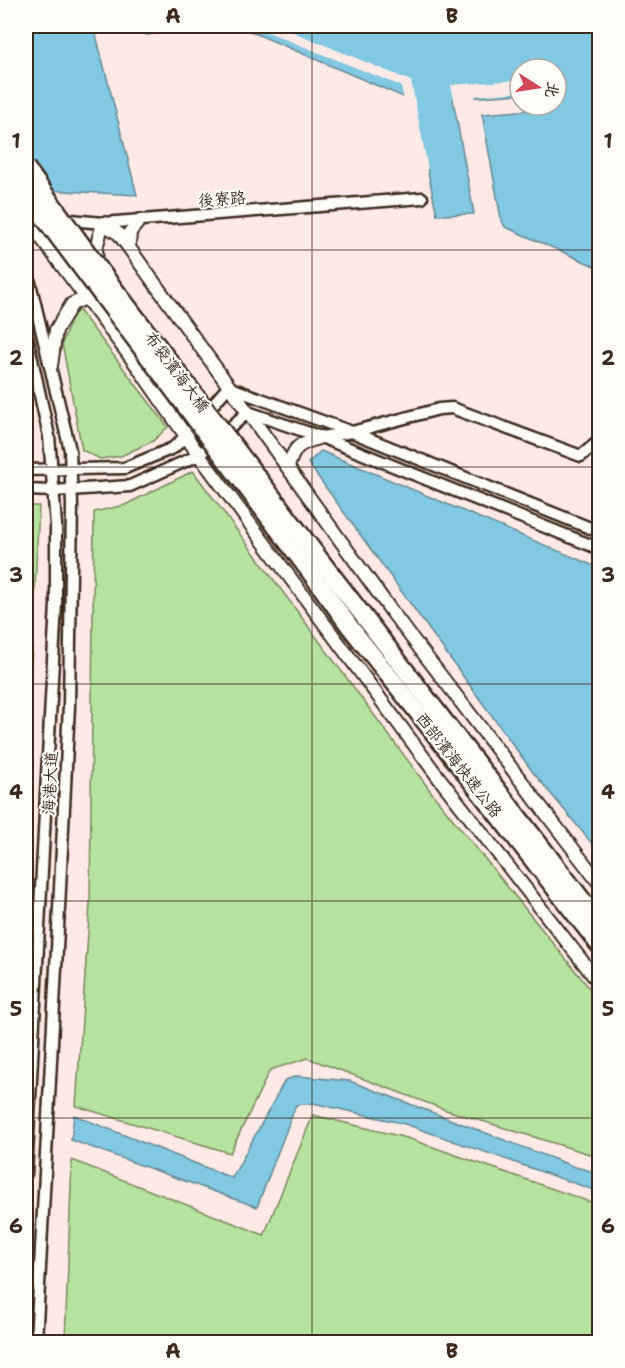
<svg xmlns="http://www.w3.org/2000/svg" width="625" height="1368" font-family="'Shantell Sans','LXGW WenKai TC',sans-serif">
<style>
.green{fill:#b6e29f;stroke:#78865e;stroke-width:1.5}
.water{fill:#81c8e2;stroke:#658994;stroke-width:1.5}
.pier{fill:#fdeae6}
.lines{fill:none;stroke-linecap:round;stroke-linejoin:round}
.minor-casing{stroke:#3b2a1e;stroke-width:15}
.tertiary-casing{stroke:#3b2a1e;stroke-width:16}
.trunk-casing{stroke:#3b2a1e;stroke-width:21}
.minor{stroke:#fdfcf7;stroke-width:10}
.tertiary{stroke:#fdfcf7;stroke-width:12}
.trunk{stroke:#fdfcf7;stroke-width:16}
.trunk-bridge-casing{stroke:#3b2a1e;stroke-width:21;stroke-linecap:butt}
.trunk-bridge{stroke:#fdfcf7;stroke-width:16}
.grid{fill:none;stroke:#3b2a1e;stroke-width:1.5;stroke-opacity:0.55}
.labels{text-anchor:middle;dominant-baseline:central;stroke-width:4.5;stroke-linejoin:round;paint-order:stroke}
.street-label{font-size:16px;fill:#3b2a1e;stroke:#fdfcf7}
.neatline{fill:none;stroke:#3b2a1e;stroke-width:2}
.grid-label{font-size:20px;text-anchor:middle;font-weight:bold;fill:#3b2a1e}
</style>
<rect width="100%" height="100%" fill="#fdeae6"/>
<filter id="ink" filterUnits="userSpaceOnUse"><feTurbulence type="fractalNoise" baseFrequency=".0167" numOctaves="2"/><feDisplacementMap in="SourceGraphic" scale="12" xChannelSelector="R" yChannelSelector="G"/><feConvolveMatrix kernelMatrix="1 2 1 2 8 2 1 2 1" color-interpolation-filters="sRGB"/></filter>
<g filter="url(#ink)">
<g class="green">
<path d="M79 310 168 427 153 441 121 456 100 459 82 450 62 343 73 315Z"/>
<path d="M193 471 435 797 599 1000V1157L446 1110 308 1058 270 1070 230 1153 76 1106 90 904 94 512 125 505Z"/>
<path d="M26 506H39L26 766Z"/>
<path d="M313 1115 407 1138 599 1205V1342H65L72 1160 264 1235Z"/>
</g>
<g class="water">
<path d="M26 26H75L95 31 137 195 26 189Z"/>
<path d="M122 26H219L147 35Z"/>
<path d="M238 26H599V268L505 227 501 219 482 114 556 108V69H520V94L453 99 474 214 437 215 413 101Z"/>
<path d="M321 451 599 568V852L532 771 308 463Z"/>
<path d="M297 1076 350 1081 575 1167 599 1173V1192L405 1124 313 1103 296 1105 257 1207 71 1140 74 1115 232 1178 285 1080Z"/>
</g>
<g class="pier">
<path d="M253 26H279L411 81 428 169H425L411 103 404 100 401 86Z"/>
<path d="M520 80V92L475 96 476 100 456 102 473 193 451 85Z"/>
</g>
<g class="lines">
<defs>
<g id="minor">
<path d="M60 219 103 223 422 198"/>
<path d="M26 266 70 450 72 506 69 706 57 949 36 1342"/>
<path d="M26 332 49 436 56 525V604L26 1174"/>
<path d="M322 437 352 432 439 409 452 408 581 456 600 440"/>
<path d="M26 470 125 468 173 448 186 436 228 387 352 432 600 532"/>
<path d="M26 490 53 491 130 486 199 455 248 412 321 437 600 549"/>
</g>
<g id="tertiary">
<path d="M27 219 138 367 199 455 436 774 600 984"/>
<path d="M129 247 130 232 140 220"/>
<path d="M97 266 96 248 103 223 119 234 392 612 600 884"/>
<path d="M51 366 56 330 72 304 86 298"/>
<path d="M288 467C295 444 300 444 321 437"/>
</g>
<g id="trunk">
<path d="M331 574 600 923"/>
<path d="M319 584 350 627 408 700 600 946"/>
</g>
</defs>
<use href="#minor" class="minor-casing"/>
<use href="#tertiary" class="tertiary-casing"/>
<use href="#trunk" class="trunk-casing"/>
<use href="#minor" class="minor"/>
<use href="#tertiary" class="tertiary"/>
<use href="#trunk" class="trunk"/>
<defs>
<g id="trunk-bridge">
<path d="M26 168 100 270 331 574"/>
<path d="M26 194 319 584"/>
</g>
</defs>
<use href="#trunk-bridge" class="trunk-bridge-casing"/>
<use href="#trunk-bridge" class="trunk-bridge"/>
</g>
</g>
<path class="grid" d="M312 26V1342M26 250H600M26 467H600M26 684H600M26 901H600M26 1118H600"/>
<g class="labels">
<g class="street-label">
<text transform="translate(222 199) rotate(-4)">後寮路</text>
<text transform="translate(177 372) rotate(53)">布袋濱海大橋</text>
<text transform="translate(459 765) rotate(52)">西部濱海快速公路</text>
<text transform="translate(50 783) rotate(-87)">海港大道</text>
</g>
</g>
<rect width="625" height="1368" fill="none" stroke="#fdfcf7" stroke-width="66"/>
<g transform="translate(538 87) rotate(102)"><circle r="28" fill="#fdfcf7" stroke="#afa8a0" stroke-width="1.5"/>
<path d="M0-4.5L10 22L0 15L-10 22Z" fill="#d1495b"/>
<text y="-9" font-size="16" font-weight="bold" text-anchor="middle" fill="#3b2a1e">北</text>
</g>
<rect x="33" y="33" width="559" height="1302" class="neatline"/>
<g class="grid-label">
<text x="173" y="23">A</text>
<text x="452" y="23">B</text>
<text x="16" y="148">1</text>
<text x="608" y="148">1</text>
<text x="16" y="365">2</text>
<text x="608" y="365">2</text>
<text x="16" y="582">3</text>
<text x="608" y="582">3</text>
<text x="16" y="799">4</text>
<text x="608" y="799">4</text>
<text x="16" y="1016">5</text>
<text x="608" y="1016">5</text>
<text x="16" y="1233">6</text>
<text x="608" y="1233">6</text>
<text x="173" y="1358">A</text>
<text x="452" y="1358">B</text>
</g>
</svg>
